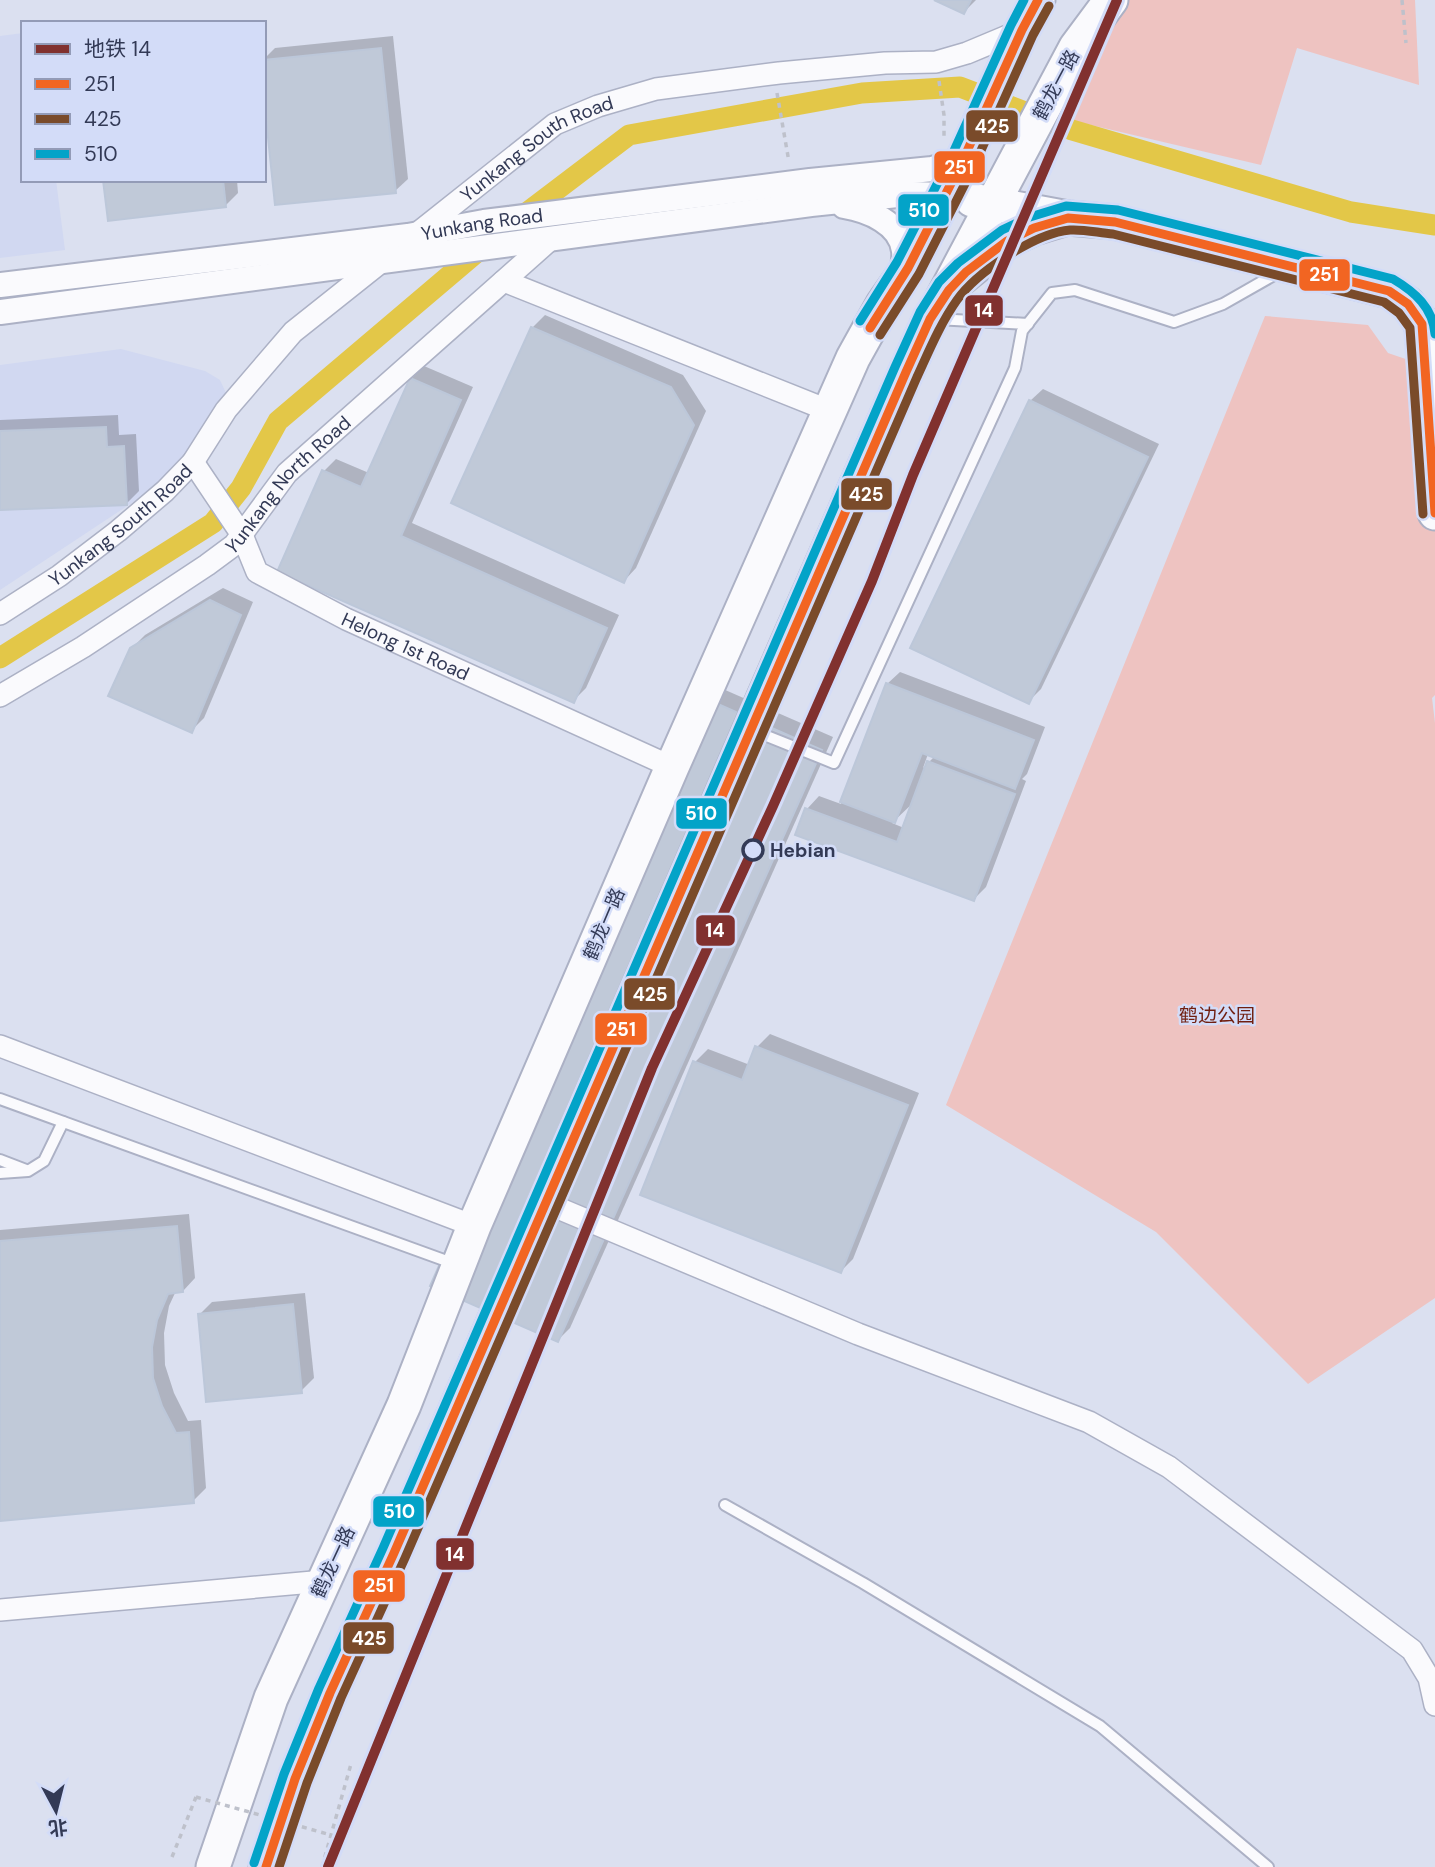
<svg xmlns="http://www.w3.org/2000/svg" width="1435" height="1867" font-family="'DM Sans','Noto Sans SC',sans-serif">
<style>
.built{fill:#d1d8f1}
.green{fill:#eec3c1}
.shadow{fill:#0003;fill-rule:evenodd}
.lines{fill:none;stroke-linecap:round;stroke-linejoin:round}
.canal{stroke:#e3c748;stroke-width:21}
.building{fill:#c0c9d8;stroke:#bcc7d9;stroke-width:2}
.service-casing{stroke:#acb1c5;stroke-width:14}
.minor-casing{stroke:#acb1c5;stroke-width:24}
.tertiary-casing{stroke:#acb1c5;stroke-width:28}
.trunk-casing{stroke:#acb1c5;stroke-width:37}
.motorway-casing{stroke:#acb1c5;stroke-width:40}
.path{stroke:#bec1cb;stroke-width:3.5;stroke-dasharray:5 5;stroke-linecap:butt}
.service{stroke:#fafafd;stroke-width:10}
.minor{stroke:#fafafd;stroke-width:21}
.tertiary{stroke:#fafafd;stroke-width:24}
.trunk{stroke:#fafafd;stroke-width:33}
.motorway{stroke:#fafafd;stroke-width:37}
.path-bridge{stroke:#bec1cb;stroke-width:3.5;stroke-dasharray:5 5;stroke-linecap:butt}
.bus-1-casing{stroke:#d3dcf8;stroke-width:14}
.bus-2-casing{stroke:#d3dcf8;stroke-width:14}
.bus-3-casing{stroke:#d3dcf8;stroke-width:14}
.bus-1{stroke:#f26522;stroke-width:9}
.bus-2{stroke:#7a4b2a;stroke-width:9}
.bus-3{stroke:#03a3c8;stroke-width:9}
.metro-1-casing{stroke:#d3dcf8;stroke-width:16}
.metro-1{stroke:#81312f;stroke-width:10}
.stop-dot{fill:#d3dcf8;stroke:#333a56;stroke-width:3.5}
.labels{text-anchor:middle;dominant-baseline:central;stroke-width:5;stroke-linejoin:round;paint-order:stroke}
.street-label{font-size:19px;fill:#333a56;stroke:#d3dcf8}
.stop-label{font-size:19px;font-weight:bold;fill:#333a56;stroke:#d3dcf8;text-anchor:start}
.park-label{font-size:19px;fill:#701e0f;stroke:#d3dcf8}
.line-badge{stroke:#d3dcf8;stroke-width:2.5}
.badge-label{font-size:19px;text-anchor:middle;font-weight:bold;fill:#fff}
</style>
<rect width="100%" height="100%" fill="#dbe0f0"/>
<g class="built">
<path d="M23 33V180H56L65 250 0 258V36Z"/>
<path d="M121 349 205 371 220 380 226 393V410L165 481 0 590V365Z"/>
</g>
<g class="green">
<path d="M1103 0H1415L1419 85 1297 48 1261 165 1074 121 1069 80Z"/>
<path d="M1265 316 1368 325 1388 353 1435 369V695L1432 698 1435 723V1298L1308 1384 1156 1232 946 1105Z"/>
</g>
<g class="shadow">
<path d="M938 0H976L964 12Z"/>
<path d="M393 36 408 179 395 191 264 82V59L275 48Z"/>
<path d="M105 180H237L238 193 225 206Z"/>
<path d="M545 315 683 375 706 411 636 568 624 581 454 503 532 328Z"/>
<path d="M424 366 473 387 412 523 619 615 586 688 573 701 324 471 336 459 369 473 411 379Z"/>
<path d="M1043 389 1159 444 1041 689 1028 702 1030 401Z"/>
<path d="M118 415 119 435 136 434 139 491 126 504 0 509V420Z"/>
<path d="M223 588 253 602 204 718 191 731 131 649 145 635Z"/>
<path d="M900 672 1045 727 1027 774 1022 779 1026 781 986 887 974 899 807 809 819 796 841 804 887 684ZM928 754 935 756 923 768ZM914 802 904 828 892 823Z"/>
<path d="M707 682 833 737 570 1328 558 1340Z"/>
<path d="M770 1034 919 1093 853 1259 841 1271 695 1062 708 1049 750 1065 757 1047Z"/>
<path d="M189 1214 195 1278 183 1291 175 1293 169 1306 164 1333 165 1365 174 1393 188 1421 201 1420 206 1488 193 1501 0 1519V1230Z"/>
<path d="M305 1293 314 1378 301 1391 199 1315 212 1302Z"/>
</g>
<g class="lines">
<path class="canal" d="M0 658 213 523 241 488 278 421 496 236 629 135 862 93 960 87 1072 130 1351 212 1435 225"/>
</g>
<g class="building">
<path d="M934 0H971L964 14Z"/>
<path d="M381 48 396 193 275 205 264 99V60Z"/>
<path d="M103 180H223L226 207 108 221Z"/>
<path d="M531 327 671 387 694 425 624 583 451 503Z"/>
<path d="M410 378 461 400 401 536 607 628 574 703 277 572 322 470 361 487Z"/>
<path d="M1029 400 1148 457 1029 704 910 648Z"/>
<path d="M106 427 107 447 124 446 127 505 0 510V431Z"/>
<path d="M210 600 241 615 192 733 108 696 130 648Z"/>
<path d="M886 683 1034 740 1015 789 922 753 895 823 840 802Z"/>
<path d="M693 693 822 750 558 1342 430 1286Z"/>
<path d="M927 761 1015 794 974 901 795 835 805 808 897 842Z"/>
<path d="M755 1046 908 1105 841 1273 640 1195 693 1061 742 1080Z"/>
<path d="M177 1226 183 1292 168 1294 157 1320 152 1347 153 1378 162 1406 176 1433 189 1432 194 1503 0 1521V1241Z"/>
<path d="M293 1304 302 1393 206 1402 198 1314Z"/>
</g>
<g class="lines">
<defs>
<g id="service">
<path d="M936 319 1028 324"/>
<path d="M752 730 834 763 1015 368 1022 331 1052 293 1075 290 1174 322 1223 304 1281 271"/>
<path d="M0 1099 455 1264"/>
<path d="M0 1160 26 1170"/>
<path d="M0 1173 28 1171 44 1161 63 1122"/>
<path d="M725 1505 863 1583 1100 1726 1268 1867"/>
</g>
<g id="minor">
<path id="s1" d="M414 236 555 124 598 106 656 89 779 73 885 63 936 62 967 53 1022 30"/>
<path d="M504 281 830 411"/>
<path id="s2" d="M193 462 242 535 257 572 346 619 672 767"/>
<path id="s3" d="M0 614 59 576 118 531 165 491 193 462 226 410 293 332 386 258"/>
<path id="s4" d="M0 696 83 647 207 565 234 545 287 473 551 239"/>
<path d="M0 1046 474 1226"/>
<path d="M546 1203 858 1334 1089 1422 1169 1467 1412 1650 1429 1678 1435 1705"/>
<path d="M0 1610 324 1581"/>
</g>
<g id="tertiary">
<path d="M844 206C868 210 901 223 904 251 905 258 903 267 902 274"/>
<path id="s5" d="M0 285 408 236 484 222 810 181 932 169 963 160"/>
<path d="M0 312 811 204 907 194 945 195"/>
</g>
<g id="trunk">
<path d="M972 200 1068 218 1115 222 1389 291 1408 304 1422 324 1435 513"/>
<path d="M960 279 1007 241 1034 228 1067 218"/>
<path d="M213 1867 271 1698 404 1405 474 1226 672 767 853 358 883 304 908 268 963 160 1022 30 1038 0"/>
<path d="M266 1867 295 1779 330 1693 394 1553 750 729 906 372 930 319 939 305 1076 47 1111 0"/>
</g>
<path id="motorway" d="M1422 324 1435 347"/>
</defs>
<use href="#service" class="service-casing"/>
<use href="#minor" class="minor-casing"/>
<use href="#tertiary" class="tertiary-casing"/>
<use href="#trunk" class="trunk-casing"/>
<use href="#motorway" class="motorway-casing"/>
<g class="path">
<path d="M1402 0 1406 43"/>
<path d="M939 81 944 115V136"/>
<path d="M777 93 789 162"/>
<path d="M172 1857 196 1797"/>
<path d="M322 1867 351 1764"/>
</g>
<use href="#service" class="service"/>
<use href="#minor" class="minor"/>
<use href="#tertiary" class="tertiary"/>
<use href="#trunk" class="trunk"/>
<use href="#motorway" class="motorway"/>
<path class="path-bridge" d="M196 1797 331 1835"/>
<defs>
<g id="bus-1">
<path d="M870 328 908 268 963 160 1022 30 1038 0"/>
<path d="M266 1867 295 1779 330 1693 394 1553 906 372 930 319 949 290 966 272 1007 241 1034 228 1068 218 1115 222 1389 291 1408 304 1422 324 1435 513"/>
</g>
<g id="bus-2">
<path d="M880 335 919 274 974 166 1033 35 1049 6"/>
<path d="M279 1867 307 1783 341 1698 405 1558 917 377C929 351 940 324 957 300 977 272 1035 233 1070 230 1084 229 1099 233 1113 234L1384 302 1399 313 1410 328 1423 514"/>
</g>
<g id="bus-3">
<path d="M860 321 897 262 952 155 1011 25 1024 0"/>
<path d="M254 1863 284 1774 319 1688 383 1548 895 367 920 312 939 282 958 263 1002 230 1030 217 1066 206 1118 210 1393 279C1415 292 1433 308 1435 334"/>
</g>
</defs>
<use href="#bus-1" class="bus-1-casing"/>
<use href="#bus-2" class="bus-2-casing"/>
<use href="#bus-3" class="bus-3-casing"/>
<use href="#bus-1" class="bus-1"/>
<use href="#bus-2" class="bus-2"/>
<use href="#bus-3" class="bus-3"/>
<defs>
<path id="metro-1" d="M328 1867 652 1068 773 806 872 581 913 475 1117 0"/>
</defs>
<use href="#metro-1" class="metro-1-casing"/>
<use href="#metro-1" class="metro-1"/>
</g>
<circle class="stop-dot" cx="753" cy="850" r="10"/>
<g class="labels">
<g class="street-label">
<text transform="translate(1056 85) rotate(-62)">鹤龙一路</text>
<text stroke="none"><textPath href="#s1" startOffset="152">Yunkang South Road</textPath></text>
<text stroke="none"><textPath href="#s5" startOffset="486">Yunkang Road</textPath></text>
<text stroke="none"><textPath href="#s4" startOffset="360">Yunkang North Road</textPath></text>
<text stroke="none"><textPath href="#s3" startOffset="150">Yunkang South Road</textPath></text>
<text stroke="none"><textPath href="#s2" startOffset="294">Helong 1st Road</textPath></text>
<text transform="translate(604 924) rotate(-67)">鹤龙一路</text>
<text transform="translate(333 1562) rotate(-65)">鹤龙一路</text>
</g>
<g class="stop-label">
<text x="770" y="850">Hebian</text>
</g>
<g class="park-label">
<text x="1217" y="1015">鹤边公园</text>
</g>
</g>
<g class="line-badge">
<rect x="965" y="109" width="54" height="34" rx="7" fill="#7a4b2a"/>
<rect x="933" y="150" width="53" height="34" rx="7" fill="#f26522"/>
<rect x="897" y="193" width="53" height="34" rx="7" fill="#03a3c8"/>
<rect x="1298" y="258" width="53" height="34" rx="7" fill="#f26522"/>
<rect x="964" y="294" width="40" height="33" rx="7" fill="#81312f"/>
<rect x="840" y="477" width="53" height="34" rx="7" fill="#7a4b2a"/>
<rect x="675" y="797" width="53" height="33" rx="7" fill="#03a3c8"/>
<rect x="695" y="914" width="41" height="33" rx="7" fill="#81312f"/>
<rect x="623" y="977" width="53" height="34" rx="7" fill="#7a4b2a"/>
<rect x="594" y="1012" width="54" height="34" rx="7" fill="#f26522"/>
<rect x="372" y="1495" width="53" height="33" rx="7" fill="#03a3c8"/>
<rect x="435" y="1537" width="40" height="34" rx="7" fill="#81312f"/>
<rect x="352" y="1569" width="54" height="34" rx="7" fill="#f26522"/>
<rect x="342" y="1621" width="53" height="34" rx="7" fill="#7a4b2a"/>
</g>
<g class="badge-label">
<text x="992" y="133">425</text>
<text x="959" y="174">251</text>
<text x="924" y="217">510</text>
<text x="1324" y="281">251</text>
<text x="984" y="317">14</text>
<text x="866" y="501">425</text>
<text x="701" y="820">510</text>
<text x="715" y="937">14</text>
<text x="650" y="1001">425</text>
<text x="621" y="1036">251</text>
<text x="399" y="1518">510</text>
<text x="455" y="1561">14</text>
<text x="379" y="1592">251</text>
<text x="369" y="1645">425</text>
</g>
<rect x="21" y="21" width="245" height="161" fill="#d3dcf8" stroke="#939bb7" stroke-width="2"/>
<rect x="35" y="44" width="35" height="10" fill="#81312f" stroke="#939bb7" stroke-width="2"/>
<text x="84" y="56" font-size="21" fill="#333a56">地铁 14</text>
<rect x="35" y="79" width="35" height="10" fill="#f26522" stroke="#939bb7" stroke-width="2"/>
<text x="84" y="91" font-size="21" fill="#333a56">251</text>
<rect x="35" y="114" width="35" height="10" fill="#7a4b2a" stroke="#939bb7" stroke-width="2"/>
<text x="84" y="126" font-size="21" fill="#333a56">425</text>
<rect x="35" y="149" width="35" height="10" fill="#03a3c8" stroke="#939bb7" stroke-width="2"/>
<text x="84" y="161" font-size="21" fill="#333a56">510</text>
<g transform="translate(56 1811) rotate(173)" stroke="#d3dcf8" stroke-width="5" paint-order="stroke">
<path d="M0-5L12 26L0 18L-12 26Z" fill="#333a56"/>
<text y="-10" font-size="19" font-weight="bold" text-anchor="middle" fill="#333a56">北</text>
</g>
</svg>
